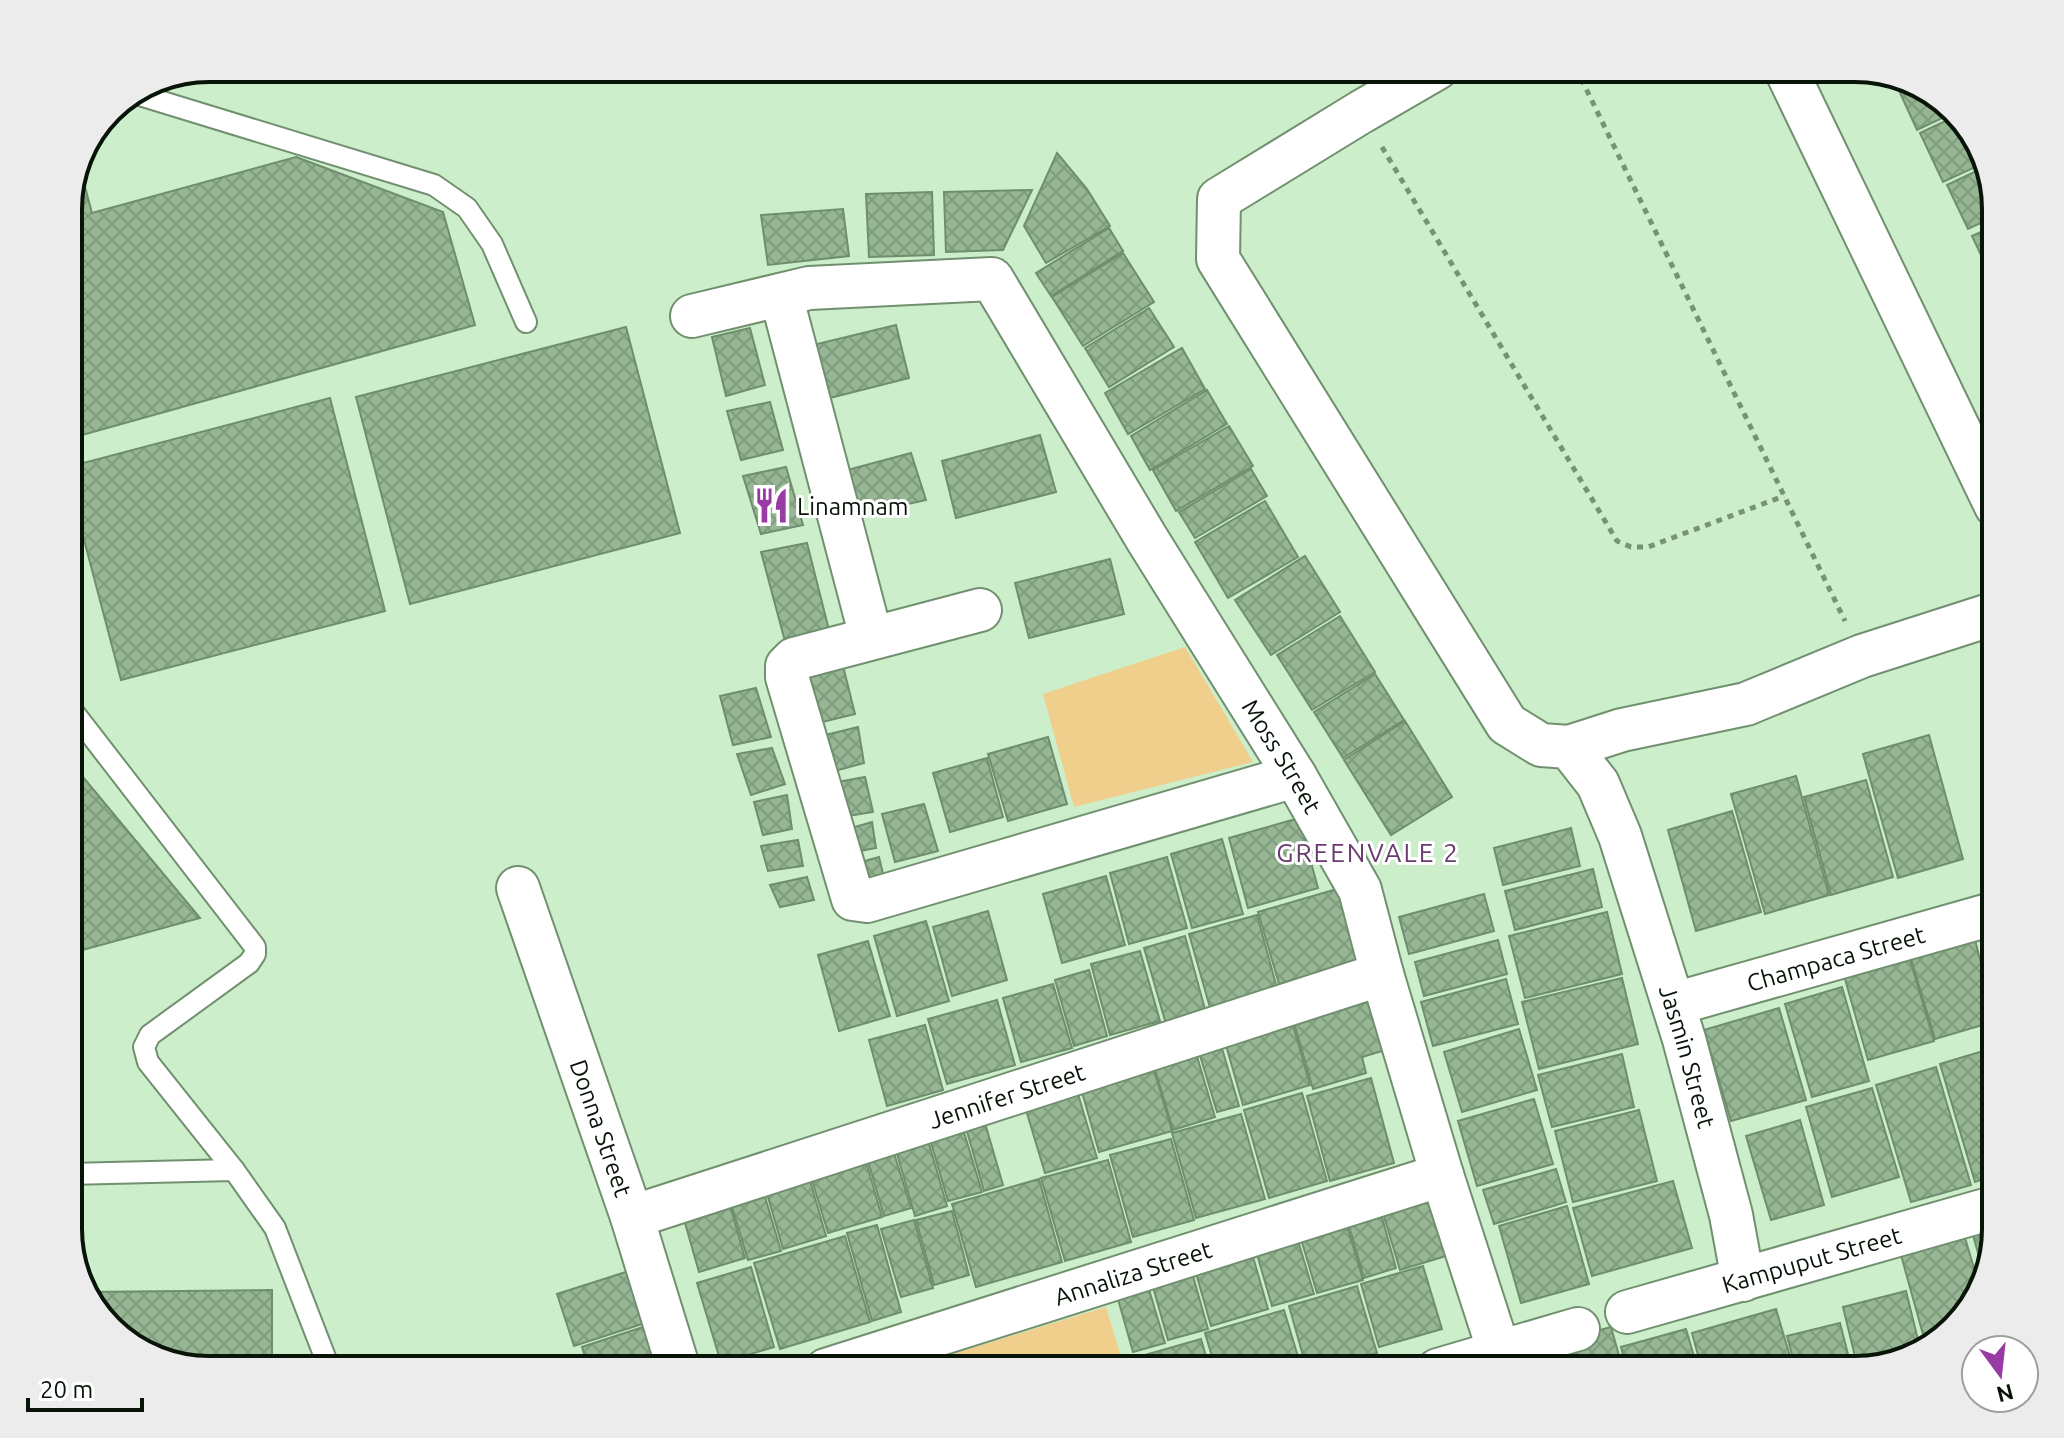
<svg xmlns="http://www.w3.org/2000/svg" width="2064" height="1438" font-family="Ubuntu,sans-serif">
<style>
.green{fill:#f0cf8d}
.building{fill:url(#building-cross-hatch);stroke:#6e8e6d;stroke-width:2}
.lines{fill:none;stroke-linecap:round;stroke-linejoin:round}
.service-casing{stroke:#71906f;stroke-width:24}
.minor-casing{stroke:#71906f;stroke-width:46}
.path{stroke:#789177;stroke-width:5;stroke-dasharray:6 6;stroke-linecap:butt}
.service{stroke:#fff;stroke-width:20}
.minor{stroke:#fff;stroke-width:42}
.labels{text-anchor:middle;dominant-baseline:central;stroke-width:6;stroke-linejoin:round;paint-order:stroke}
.poi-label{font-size:24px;fill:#081408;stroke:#fff;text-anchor:start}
.street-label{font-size:24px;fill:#081408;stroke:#fff}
.neighbourhood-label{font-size:26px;letter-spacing:2px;fill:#6a3b6f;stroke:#fff}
.rim{fill:none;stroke:#081408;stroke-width:4}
</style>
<defs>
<pattern id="building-cross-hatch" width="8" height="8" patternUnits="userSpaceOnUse" patternTransform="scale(2)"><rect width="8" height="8" fill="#96b694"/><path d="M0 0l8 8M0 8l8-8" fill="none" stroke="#809c7e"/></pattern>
</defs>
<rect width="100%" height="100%" fill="#cceeca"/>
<g class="green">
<path d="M1185 647 1253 762 1074 807 1043 694Z"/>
<path d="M1106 1307 1125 1370H939L936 1359Z"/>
</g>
<g class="building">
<path d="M1897 81 1934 92 1953 113 1917 130 1895 82Z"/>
<path d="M1956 116 1977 139 1984 163 1943 182 1920 133Z"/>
<path d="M1057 153 1087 189 1110 226 1046 263 1024 226Z"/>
<path d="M296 157 443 212 475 325 68 439V201L81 172 92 213Z"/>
<path d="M1985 167 1996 216 1968 229 1947 185Z"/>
<path d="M1032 190 1003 250 946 252 944 192Z"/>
<path d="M932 192 934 255 869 257 866 194Z"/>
<path d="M843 209 849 256 768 265 761 215Z"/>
<path d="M1996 225V287L1972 236Z"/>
<path d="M1109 228 1123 251 1051 296 1036 273Z"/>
<path d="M1123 253 1154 302 1083 346 1052 297Z"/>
<path d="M1149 308 1174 347 1109 387 1085 348Z"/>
<path d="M896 325 909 378 818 401 805 347Z"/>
<path d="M626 327 680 533 410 604 356 397Z"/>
<path d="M750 328 765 385 726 396 712 337Z"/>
<path d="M1182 348 1205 389 1128 434 1105 393Z"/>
<path d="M1207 390 1227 424 1150 470 1131 436Z"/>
<path d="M330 398 385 611 121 680 68 479V467Z"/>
<path d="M770 402 783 450 741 460 727 411Z"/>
<path d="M1229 426 1253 466 1176 511 1153 470Z"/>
<path d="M1040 435 1056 492 956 518 942 461Z"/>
<path d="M911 453 926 500 853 516 840 472Z"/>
<path d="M786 467 803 525 761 534 743 476Z"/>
<path d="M1251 469 1267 496 1195 538 1179 512Z"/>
<path d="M1265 501 1298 557 1228 598 1195 542Z"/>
<path d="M807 543 830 634 786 645 761 552Z"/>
<path d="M1305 556 1340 612 1271 655 1235 600Z"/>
<path d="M1110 559 1124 614 1029 638 1015 583Z"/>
<path d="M1340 616 1375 672 1312 710 1277 655Z"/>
<path d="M842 662 855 714 814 724 804 671Z"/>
<path d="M1375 674 1404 720 1343 758 1314 712Z"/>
<path d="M756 688 771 737 733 745 720 696Z"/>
<path d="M1996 709V761L1983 712Z"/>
<path d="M1405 721 1452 797 1391 835 1344 760Z"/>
<path d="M858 727 864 763 831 772 821 736Z"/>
<path d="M1929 735 1963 859 1898 878 1863 754Z"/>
<path d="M1048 737 1067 804 1008 821 988 754Z"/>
<path d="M772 748 785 784 751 795 737 754Z"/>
<path d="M987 758 1003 817 950 832 933 773Z"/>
<path d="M68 760 73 765 200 918 68 954Z"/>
<path d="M1796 776 1829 895 1765 914 1731 794Z"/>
<path d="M865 777 873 812 841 817 832 783Z"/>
<path d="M1866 780 1893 877 1831 895 1804 797Z"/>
<path d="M787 795 792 829 763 835 754 802Z"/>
<path d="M924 804 938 851 895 862 882 814Z"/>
<path d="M1732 811 1761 912 1696 931 1668 830Z"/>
<path d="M1299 818 1318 888 1248 908 1229 838Z"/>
<path d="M872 822 876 848 855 852 848 829Z"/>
<path d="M1571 828 1580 866 1503 885 1494 848Z"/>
<path d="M1222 839 1243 914 1192 928 1171 854Z"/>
<path d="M798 840 803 866 768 871 761 846Z"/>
<path d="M879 857 884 878 859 882 854 864Z"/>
<path d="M1167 857 1187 928 1129 944 1110 873Z"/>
<path d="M1593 869 1602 907 1515 930 1505 891Z"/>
<path d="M1106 876 1125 945 1062 963 1043 894Z"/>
<path d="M807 877 814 900 780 907 770 885Z"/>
<path d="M1340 888 1360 961 1279 984 1258 912Z"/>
<path d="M1484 894 1494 931 1409 954 1399 917Z"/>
<path d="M988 911 1007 980 952 996 933 927Z"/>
<path d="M1607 912 1622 974 1525 998 1509 936Z"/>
<path d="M1257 915 1278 992 1211 1011 1189 934Z"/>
<path d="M926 921 949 1001 897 1016 874 936Z"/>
<path d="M1996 931V992L1979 936Z"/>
<path d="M1185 936 1206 1013 1166 1024 1144 948Z"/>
<path d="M1498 940 1507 974 1424 996 1415 962Z"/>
<path d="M1975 940 1996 1021 1935 1039 1911 959Z"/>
<path d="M868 941 890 1016 839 1031 818 955Z"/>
<path d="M1140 951 1160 1021 1110 1035 1091 964Z"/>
<path d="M1908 953 1934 1041 1868 1060 1843 972Z"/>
<path d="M1089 970 1107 1036 1074 1046 1055 980Z"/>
<path d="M1622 978 1638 1044 1539 1069 1522 1002Z"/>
<path d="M1506 979 1518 1024 1433 1046 1421 1002Z"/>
<path d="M1053 984 1072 1048 1021 1062 1003 998Z"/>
<path d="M1842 987 1869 1081 1812 1097 1785 1004Z"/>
<path d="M1375 991 1392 1048 1362 1057 1366 1073 1313 1089 1292 1016Z"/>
<path d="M997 1000 1015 1065 947 1084 928 1019Z"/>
<path d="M1779 1008 1806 1100 1731 1121 1704 1030Z"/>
<path d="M1289 1011 1310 1085 1243 1105 1222 1031Z"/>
<path d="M925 1025 943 1090 887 1106 869 1040Z"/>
<path d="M1519 1029 1537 1090 1462 1112 1444 1052Z"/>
<path d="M1218 1035 1239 1106 1217 1112 1196 1042Z"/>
<path d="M1996 1047V1175L1975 1182 1940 1064Z"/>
<path d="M1196 1053 1215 1117 1173 1130 1154 1066Z"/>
<path d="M1622 1054 1634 1107 1552 1127 1538 1075Z"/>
<path d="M1152 1063 1172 1131 1099 1152 1080 1085Z"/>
<path d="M1936 1067 1971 1185 1911 1202 1876 1085Z"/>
<path d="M1371 1078 1394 1163 1330 1181 1307 1096Z"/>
<path d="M1872 1088 1899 1177 1832 1197 1806 1107Z"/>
<path d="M1302 1093 1327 1181 1269 1198 1244 1110Z"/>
<path d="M1078 1094 1097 1158 1045 1173 1026 1110Z"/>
<path d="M1534 1099 1553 1164 1477 1186 1458 1121Z"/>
<path d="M1639 1110 1657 1181 1573 1202 1555 1131Z"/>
<path d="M1241 1114 1265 1199 1196 1218 1172 1133Z"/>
<path d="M960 1119 982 1192 948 1201 927 1129Z"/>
<path d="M1800 1120 1824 1205 1771 1220 1746 1136Z"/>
<path d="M985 1123 1003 1185 984 1191 966 1128Z"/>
<path d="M925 1130 947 1206 915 1216 893 1140Z"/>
<path d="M1171 1139 1194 1220 1133 1237 1110 1155Z"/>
<path d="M890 1140 911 1208 884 1216 864 1147Z"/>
<path d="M863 1151 882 1217 828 1233 808 1167Z"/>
<path d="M1108 1160 1131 1242 1065 1261 1041 1178Z"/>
<path d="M806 1167 826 1236 783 1249 763 1180Z"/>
<path d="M1556 1169 1566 1202 1494 1224 1483 1190Z"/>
<path d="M1039 1179 1062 1262 976 1287 952 1204Z"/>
<path d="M760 1180 781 1251 748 1260 727 1190Z"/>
<path d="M1673 1181 1692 1248 1592 1276 1573 1208Z"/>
<path d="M1430 1189 1449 1255 1400 1270 1380 1203Z"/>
<path d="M729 1202 745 1258 699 1272 683 1216Z"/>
<path d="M1567 1206 1589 1284 1521 1303 1499 1226Z"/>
<path d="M1342 1209 1363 1280 1317 1293 1296 1222Z"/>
<path d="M1380 1210 1396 1268 1364 1278 1347 1219Z"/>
<path d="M952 1211 969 1275 934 1285 916 1220Z"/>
<path d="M914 1220 933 1288 901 1297 881 1229Z"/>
<path d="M1293 1224 1314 1294 1272 1306 1252 1237Z"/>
<path d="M877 1225 901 1312 872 1321 847 1233Z"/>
<path d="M1996 1229 1983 1271 1973 1235Z"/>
<path d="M845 1236 870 1322 780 1349 754 1263Z"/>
<path d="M1965 1238 1979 1285 1972 1308 1927 1349 1901 1255Z"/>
<path d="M1251 1250 1268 1309 1211 1326 1194 1266Z"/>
<path d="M1189 1262 1208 1329 1168 1340 1149 1273Z"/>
<path d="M1423 1266 1442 1329 1379 1347 1361 1284Z"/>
<path d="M751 1267 774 1347 721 1363 697 1283Z"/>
<path d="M632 1270 648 1322 574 1346 557 1294Z"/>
<path d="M1145 1276 1165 1343 1133 1352 1114 1285Z"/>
<path d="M1357 1286 1377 1353 1317 1370H1307L1289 1306Z"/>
<path d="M272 1290V1370H209L130 1346 87 1299 85 1292Z"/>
<path d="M1906 1291 1921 1352 1858 1369 1843 1307Z"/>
<path d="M1776 1309 1794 1370H1702L1692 1333Z"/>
<path d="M1284 1310 1302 1370H1216L1205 1333Z"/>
<path d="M1840 1323 1852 1370H1796L1787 1336Z"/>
<path d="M649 1325 663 1370H589L582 1347Z"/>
<path d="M1611 1327 1623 1370H1556L1549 1344Z"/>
<path d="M1686 1329 1698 1370H1627L1621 1347Z"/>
<path d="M1201 1339 1210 1370H1141L1138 1357Z"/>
<path d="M940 1346 947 1370H903L899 1359Z"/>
</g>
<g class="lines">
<defs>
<g id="service">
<path d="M133 93 434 185 467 208 492 244 526 322"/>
<path d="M68 705 255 947V954L249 963 150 1035 144 1047 148 1062 234 1170"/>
<path d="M68 1174 234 1170 275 1228 330 1370"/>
</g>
<g id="minor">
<path id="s1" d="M1437 68 1361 112 1219 199 1218 259 1507 724 1541 745 1569 747 1598 784 1620 836 1684 1039 1731 1215 1743 1280"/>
<path d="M1785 68 1996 506"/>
<path d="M781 295 871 637"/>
<path id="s2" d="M692 316 809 288 992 279 1147 539 1295 776 1360 890 1382 974 1442 1175 1505 1370"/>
<path d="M980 610 794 659 787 666V677L853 899 867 901 1295 776"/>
<path d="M1569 747 1622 730 1746 704 1862 656 1996 613"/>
<path id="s3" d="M518 888 632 1217 679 1370"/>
<path id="s4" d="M1674 1004 1996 913"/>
<path id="s5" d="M632 1217 1382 974"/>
<path id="s6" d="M1627 1312 1996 1207"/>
<path id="s7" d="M826 1370 1442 1175"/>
<path d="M1438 1370 1578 1329"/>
</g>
</defs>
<use href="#service" class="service-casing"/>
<use href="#minor" class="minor-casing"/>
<g class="path">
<path d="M1576 68 1845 621"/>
<path d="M1382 147 1617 541 1631 547H1648L1784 496"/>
</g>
<use href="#service" class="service"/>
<use href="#minor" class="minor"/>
</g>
<defs>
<symbol id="restaurant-bare" viewBox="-9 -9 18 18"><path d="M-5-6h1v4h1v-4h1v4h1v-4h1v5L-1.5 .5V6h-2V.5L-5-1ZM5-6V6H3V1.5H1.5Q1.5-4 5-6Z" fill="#993ba4" stroke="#fff" stroke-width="2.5" paint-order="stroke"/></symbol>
</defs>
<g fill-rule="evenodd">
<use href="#restaurant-bare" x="746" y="480" width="51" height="51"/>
</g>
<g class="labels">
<g class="poi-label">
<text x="797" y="506">Linamnam</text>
</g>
<g class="street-label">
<text stroke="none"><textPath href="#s2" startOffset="862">Moss Street</textPath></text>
<text stroke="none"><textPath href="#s4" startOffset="168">Champaca Street</textPath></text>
<text stroke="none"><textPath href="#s1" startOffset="1264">Jasmin Street</textPath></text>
<text stroke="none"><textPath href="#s5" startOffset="394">Jennifer Street</textPath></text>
<text stroke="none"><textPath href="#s3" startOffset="254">Donna Street</textPath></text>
<text stroke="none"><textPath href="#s6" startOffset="192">Kampuput Street</textPath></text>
<text stroke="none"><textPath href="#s7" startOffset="322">Annaliza Street</textPath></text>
</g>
<g class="neighbourhood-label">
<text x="1368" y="852">GREENVALE 2</text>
</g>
</g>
<path d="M0 0H2064V1438H0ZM209 82H1855A127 127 0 0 1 1982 209V1229A127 127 0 0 1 1855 1356H209A127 127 0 0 1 82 1229V209A127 127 0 0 1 209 82Z" fill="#ebeceb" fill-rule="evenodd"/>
<path class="rim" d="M209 82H1855A127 127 0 0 1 1982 209V1229A127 127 0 0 1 1855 1356H209A127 127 0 0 1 82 1229V209A127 127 0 0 1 209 82Z"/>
<g transform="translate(2000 1374) rotate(165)"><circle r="38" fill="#ffffff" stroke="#9ca19c" stroke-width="2"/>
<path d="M0-6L14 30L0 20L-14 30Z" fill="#993ba4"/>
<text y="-12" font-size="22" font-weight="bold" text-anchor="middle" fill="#081408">N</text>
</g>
<path d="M28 1398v12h114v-12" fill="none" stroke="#081408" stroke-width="4"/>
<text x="40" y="1398" font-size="24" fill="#081408" stroke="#ffffff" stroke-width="6" paint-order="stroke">20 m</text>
</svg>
